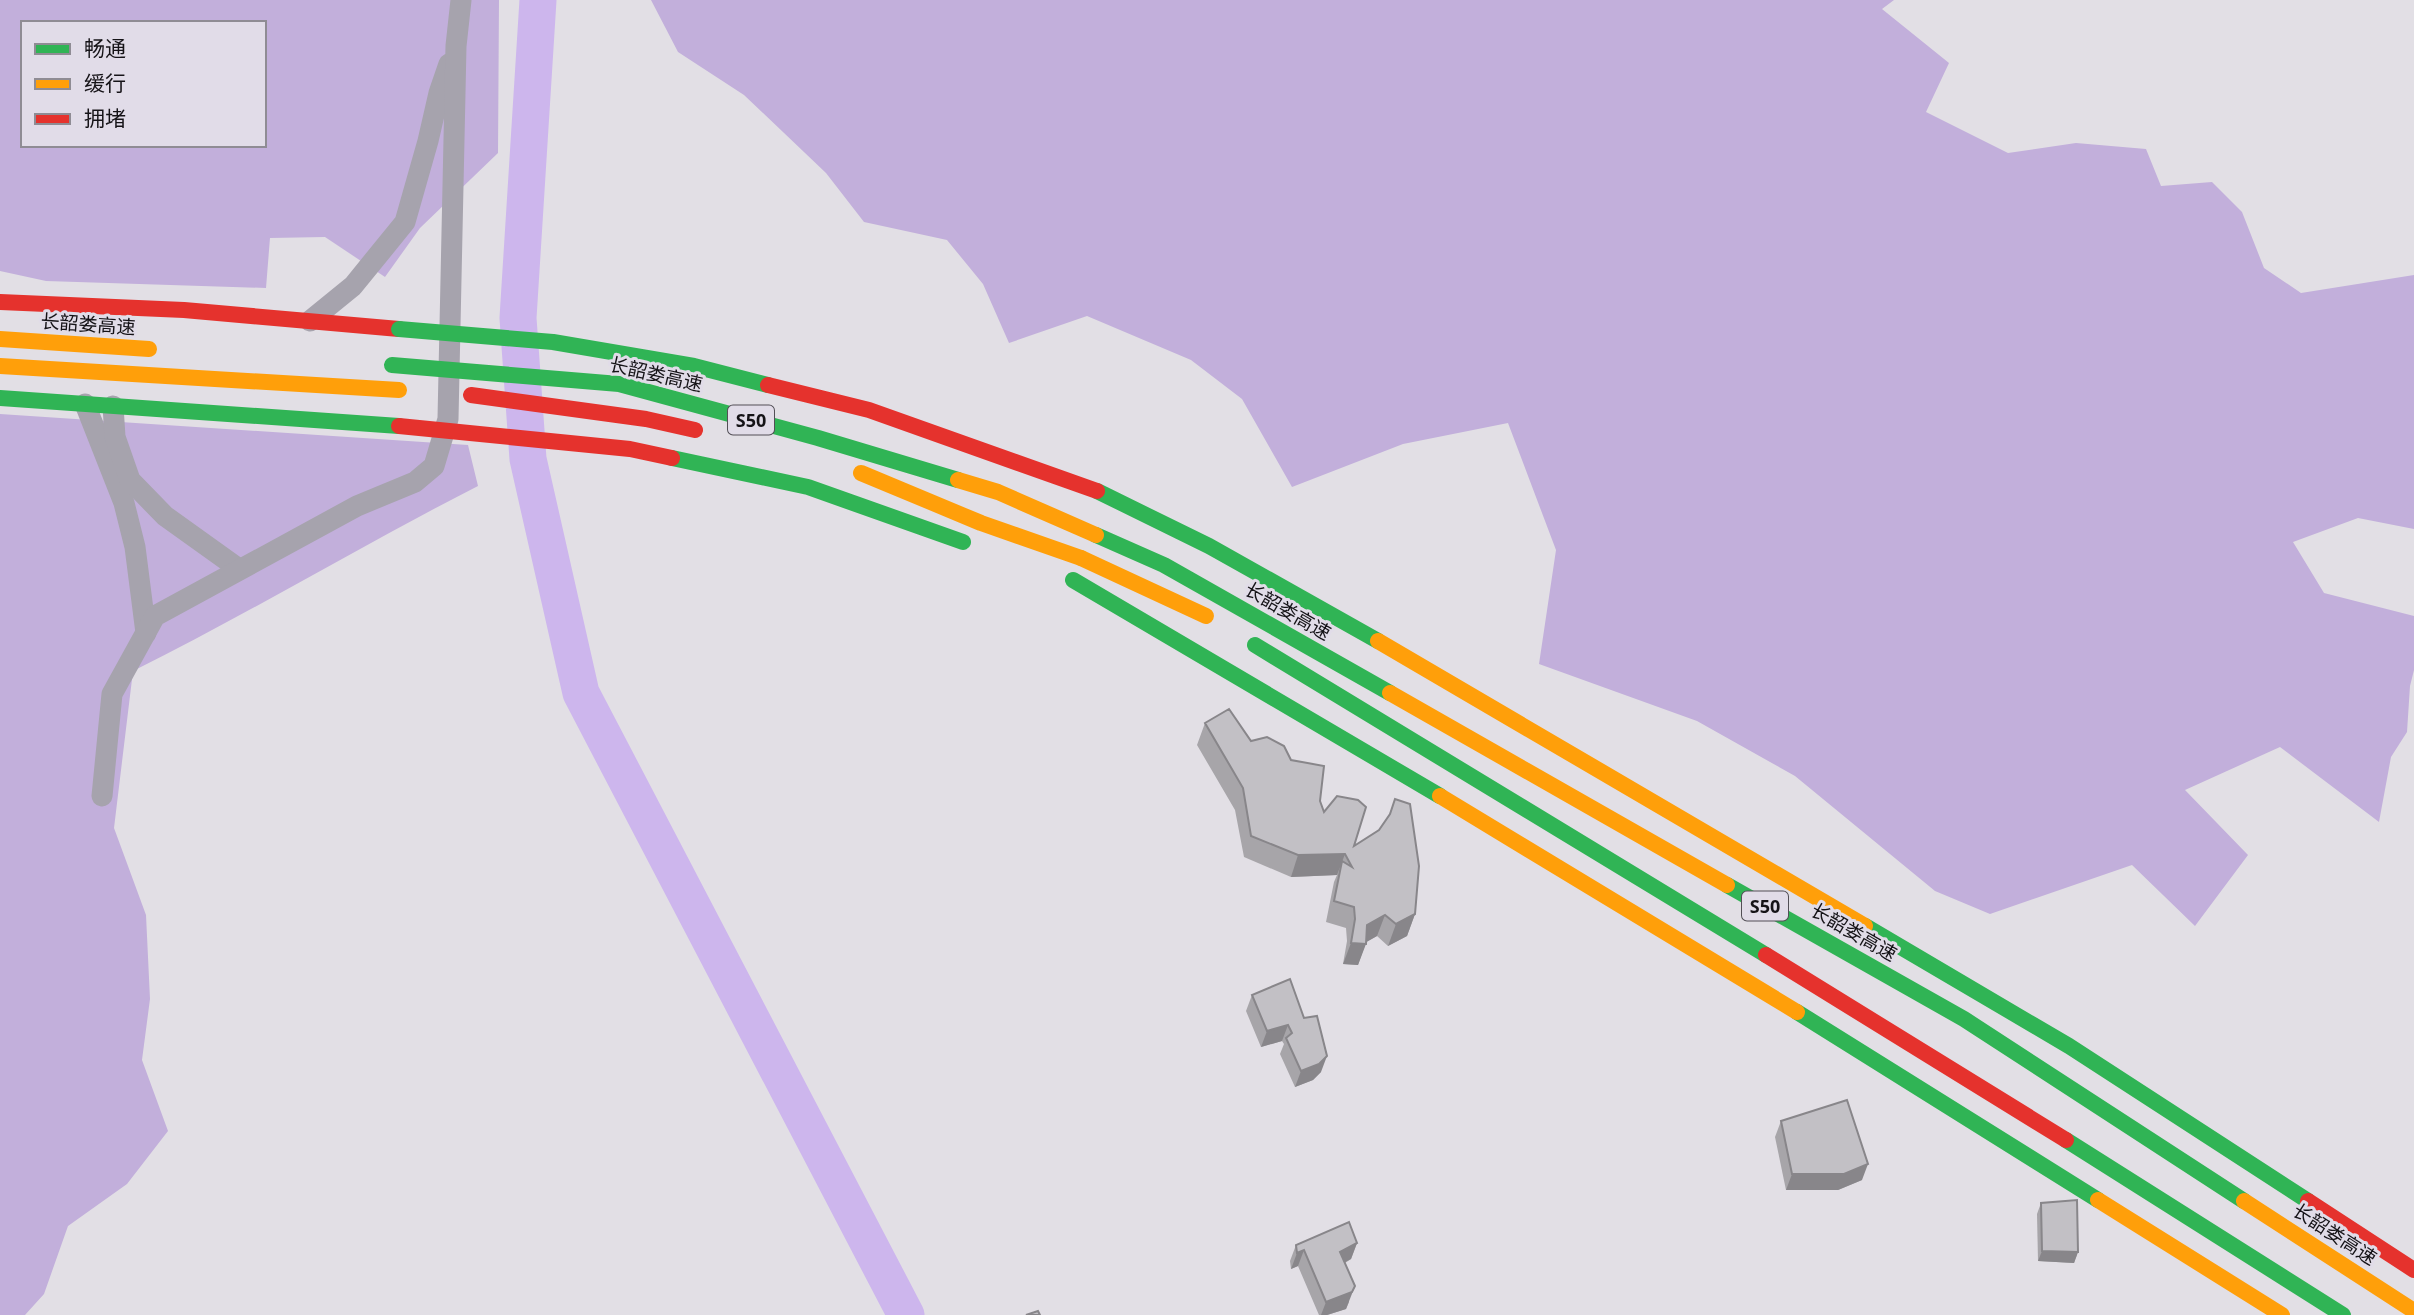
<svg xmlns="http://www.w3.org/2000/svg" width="2414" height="1315" font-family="'Open Sans','Noto Sans SC',sans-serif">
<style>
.forest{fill:#c2afdb;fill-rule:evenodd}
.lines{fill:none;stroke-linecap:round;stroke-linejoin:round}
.river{stroke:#cdb6ed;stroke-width:37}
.street{stroke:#a6a3ad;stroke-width:21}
.fast{stroke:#30b455;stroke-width:16}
.slow{stroke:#ff9f0a;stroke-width:16}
.jam{stroke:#e5322d;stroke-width:16}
.fast-bridge{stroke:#30b455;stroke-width:16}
.slow-bridge{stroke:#ff9f0a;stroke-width:16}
.jam-bridge{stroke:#e5322d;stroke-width:16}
.wall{fill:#a7a5a9}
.shaded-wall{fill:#88868a}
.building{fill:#c2c0c5;stroke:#88868a;stroke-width:2}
.labels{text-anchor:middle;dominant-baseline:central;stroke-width:6;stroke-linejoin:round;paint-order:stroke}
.shield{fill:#e1dce8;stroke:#524f56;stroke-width:2}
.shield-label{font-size:18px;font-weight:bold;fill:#151317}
.street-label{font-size:19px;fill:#151317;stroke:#e1dce8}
</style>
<rect width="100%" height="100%" fill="#e2dfe5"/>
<g class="forest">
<path d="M0 0H499L498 153 420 228 385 277 325 237 270 238 266 288 46 281 0 271ZM23 23H264V145H23Z"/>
<path d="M651 0H1894L1882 9 1949 63 1926 112 2008 153 2076 143 2146 149 2161 186 2212 182 2242 212 2264 268 2301 293 2414 275V529L2358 518 2293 542 2324 593 2414 616V670L2410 686 2407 732 2391 757 2379 822 2280 747 2185 790 2248 855 2195 926 2132 865 1990 914 1935 891 1795 776 1697 721 1539 664 1556 550 1508 423 1403 444 1292 487 1242 399 1191 360 1087 316 1009 343 983 284 947 240 864 222 826 173 744 95 678 52Z"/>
<path d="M0 414 468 445 478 486C362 545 250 613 133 671L114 828 146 915 150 999 142 1060 168 1131 127 1184 68 1226 44 1294 25 1315H0Z"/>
</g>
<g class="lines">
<path class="river" d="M538 0 518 318 528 459 581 693 906 1315"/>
<g class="street">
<path d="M310 321 353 286 405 222 428 141 439 93 449 64"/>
<path d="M85 404 124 503 135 547 146 633"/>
<path d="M113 406 115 437 130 480 165 516 239 569"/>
<path d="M102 796 112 694 155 616 357 506 415 482 434 466 448 419 456 46 461 0"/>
</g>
<g class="fast">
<path d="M0 398 399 426"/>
<path d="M1097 491 1209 546 1378 641"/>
<path d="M1096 535 1164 565 1390 693"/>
<path d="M1073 580 1440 796"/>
<path d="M1255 645 1766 955"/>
<path d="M1727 885 1964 1019 2244 1201"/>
<path d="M1865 926 2069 1046 2308 1201"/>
<path d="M1797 1012 2098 1200"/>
<path d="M2066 1140 2343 1315"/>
</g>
<g class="slow">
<path d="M0 339 149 349"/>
<path d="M0 366 399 390"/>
<path d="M1081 558 1206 616"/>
<path d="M1378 641 1865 926"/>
<path d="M1390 693 1727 885"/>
<path d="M1440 796 1797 1012"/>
<path d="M2098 1200 2282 1315"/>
<path d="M2244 1201 2414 1311"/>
</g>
<g class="jam">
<path d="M0 302 184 310 399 329"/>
<path d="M1766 955 2066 1140"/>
<path d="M2308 1201 2414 1270"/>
</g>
<g class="fast-bridge">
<path d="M399 329 553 342 694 366 768 385"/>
<path d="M392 365 619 384 818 438 958 480"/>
<path d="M672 458 808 487 963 542"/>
</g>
<g class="slow-bridge">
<path d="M861 473 981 523 1081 558"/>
<path d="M958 480 998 492 1096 535"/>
</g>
<g class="jam-bridge">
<path d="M768 385 869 410 1097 491"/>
<path d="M471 395 646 419 695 430"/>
<path d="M399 426 630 449 672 458"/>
</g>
</g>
<g class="wall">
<path d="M1205 723 1251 741 1291 760 1320 801 1324 812 1354 846 1379 830 1388 818 1395 799 1415 914 1407 936 1388 946 1377 936 1366 942 1358 965 1343 964 1347 941 1346 928 1326 922 1334 882 1337 875 1291 877 1244 857 1235 810 1197 745Z"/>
<path d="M1252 995 1304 1018 1321 1072 1313 1080 1295 1087 1280 1054 1284 1044 1282 1041 1261 1047 1246 1011Z"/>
<path d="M1781 1121 1862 1180 1838 1190H1786L1775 1137Z"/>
<path d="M2041 1203 2078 1252 2074 1263 2038 1261 2037 1214Z"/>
<path d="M1357 1243 1351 1259 1345 1263 1349 1302 1346 1309 1327 1315H1319L1298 1266 1291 1269 1290 1261 1296 1245Z"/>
</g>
<g class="shaded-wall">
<path d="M1345 854 1337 875 1291 877 1298 855Z"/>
<path d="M1415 914 1407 936 1388 946 1396 924Z"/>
<path d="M1385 915 1377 936 1363 944H1366L1358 965 1343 964 1351 943 1367 925Z"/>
<path d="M1288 1025 1282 1041 1261 1047 1267 1031Z"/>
<path d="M1327 1056 1321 1072 1313 1080 1295 1087 1301 1071Z"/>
<path d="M1868 1164 1862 1180 1838 1190H1786L1792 1174Z"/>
<path d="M1357 1243 1351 1259 1334 1268 1340 1252Z"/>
<path d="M1304 1250 1298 1266 1291 1269 1297 1253Z"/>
<path d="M2042 1251 2078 1252 2074 1263 2038 1261Z"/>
<path d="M1355 1286 1346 1309 1327 1315H1321L1326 1302Z"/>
</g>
<g class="building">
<path d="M1229 709 1251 741 1267 737 1284 746 1291 760 1324 766 1320 801 1324 812 1337 796 1358 800 1366 807 1354 846 1379 830 1390 814 1395 799 1410 804 1419 866 1415 914 1396 924 1385 915 1367 925 1366 944 1351 943 1355 919 1354 907 1334 901 1342 861 1352 867 1345 854 1298 855 1251 836 1243 788 1205 723Z"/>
<path d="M1290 979 1304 1018 1317 1016 1327 1056 1319 1064 1301 1071 1286 1038 1292 1033 1288 1025 1267 1031 1252 995Z"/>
<path d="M1847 1100 1868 1164 1844 1174H1792L1781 1121Z"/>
<path d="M2077 1200 2078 1252 2042 1251 2041 1203Z"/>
<path d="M1349 1222 1357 1243 1340 1252 1355 1286 1352 1292 1326 1302 1304 1250 1297 1253 1296 1245Z"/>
<path d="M1038 1311 1040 1315H1026Z"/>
</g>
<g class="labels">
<g class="shield">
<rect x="728" y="405.5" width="46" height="29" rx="5"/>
<rect x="1742" y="891.5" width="46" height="29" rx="5"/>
</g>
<g class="shield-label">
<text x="751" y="420">S50</text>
<text x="1765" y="906">S50</text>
</g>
<g class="street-label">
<text transform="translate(88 324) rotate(4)">长韶娄高速</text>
<text transform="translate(656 374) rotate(13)">长韶娄高速</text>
<text transform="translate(1288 611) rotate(30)">长韶娄高速</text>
<text transform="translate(1854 932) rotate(30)">长韶娄高速</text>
<text transform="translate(2335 1234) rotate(33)">长韶娄高速</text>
</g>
</g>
<rect x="21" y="21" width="245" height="126" fill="#e1dce8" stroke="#8f8c94" stroke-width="2"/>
<rect x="35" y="44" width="35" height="10" fill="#30b455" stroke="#8f8c94" stroke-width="2"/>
<text x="84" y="56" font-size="21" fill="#151317">畅通</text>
<rect x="35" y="79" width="35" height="10" fill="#ff9f0a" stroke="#8f8c94" stroke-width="2"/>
<text x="84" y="91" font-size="21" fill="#151317">缓行</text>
<rect x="35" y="114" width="35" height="10" fill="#e5322d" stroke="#8f8c94" stroke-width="2"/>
<text x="84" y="126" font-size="21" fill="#151317">拥堵</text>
</svg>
